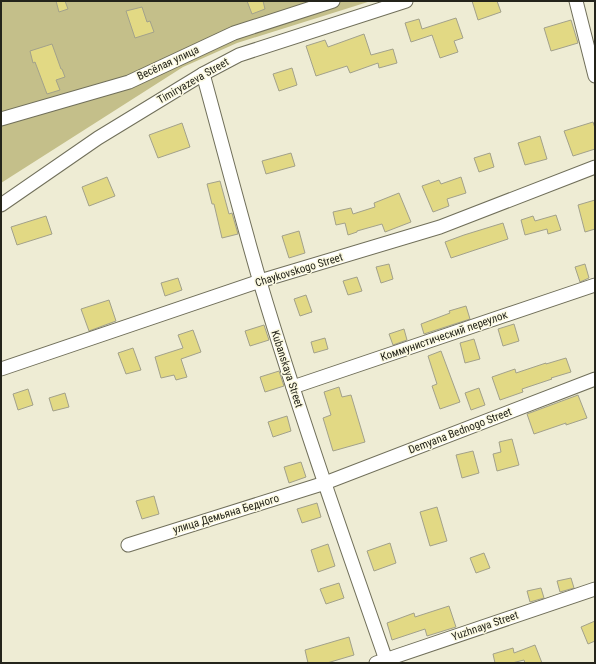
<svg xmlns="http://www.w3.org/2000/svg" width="596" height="664" font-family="'Roboto Condensed',sans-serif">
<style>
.green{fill:#c4bf8a}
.building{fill:#e2d984;stroke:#a2a18b}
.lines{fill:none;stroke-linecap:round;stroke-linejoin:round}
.minor-casing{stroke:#706f5a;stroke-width:15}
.minor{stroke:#fff;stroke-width:13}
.labels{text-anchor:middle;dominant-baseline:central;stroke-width:3;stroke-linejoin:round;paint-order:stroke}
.street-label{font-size:11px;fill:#24241b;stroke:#fbf9e1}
</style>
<rect width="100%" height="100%" fill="#eeecd4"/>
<path class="green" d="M1 1H371L237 43 183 67 1 183Z"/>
<g class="building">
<path d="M56 1H65L68 9 59 12Z"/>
<path d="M247 1H263L265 9 252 14Z"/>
<path d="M472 1H497L501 12 478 20Z"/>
<path d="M142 7 147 22 150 21 154 32 135 38 126 11Z"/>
<path d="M456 18 463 38 454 41 458 52 440 58 432 35 411 42 405 23 419 19 422 29Z"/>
<path d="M571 20 578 43 551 51 544 28Z"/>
<path d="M364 34 371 55 393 49 397 63 379 68 378 63 350 73 347 66 316 76 306 46 325 40 328 47Z"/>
<path d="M52 44 61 69H62L65 77 56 80 60 90 47 94 35 62 33 63 30 51Z"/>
<path d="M292 68 297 85 279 91 273 74Z"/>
<path d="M593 122 595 128V149L573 156 564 131Z"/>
<path d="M182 123 190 147 158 158 149 135Z"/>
<path d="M540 136 547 159 525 165 518 143Z"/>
<path d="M291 153 295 166 266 174 262 161Z"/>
<path d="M490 153 494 167 479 172 474 158Z"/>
<path d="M107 177 115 196 89 206 82 187Z"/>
<path d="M461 177 466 193 447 199 449 206 433 212 422 186 439 180 441 184Z"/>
<path d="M220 181 229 214 232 213 238 234 222 238 214 204H212L207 184Z"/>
<path d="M399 193 411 222 385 232 382 224 357 231V232L348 235 345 223 336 225 333 212 351 208 353 214 375 207 374 203Z"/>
<path d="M595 200V229L585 232 578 205Z"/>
<path d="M556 215 561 230 548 234 547 229 525 235 521 220 533 216 535 221Z"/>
<path d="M46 216 52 234 17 245 11 227Z"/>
<path d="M503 223 508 239 451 258 445 242 464 235Z"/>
<path d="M299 231 305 253 289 258 282 236Z"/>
<path d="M389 264 393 279 381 283 376 267Z"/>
<path d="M585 264 589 278 580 282 575 267Z"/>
<path d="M357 277 362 291 348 295 343 281Z"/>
<path d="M178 278 182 290 165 296 161 283Z"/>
<path d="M306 295 312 312 300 316 294 299Z"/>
<path d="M109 300 116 321 89 331 81 309Z"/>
<path d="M466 306 470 319 424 334 421 324 450 313 449 311Z"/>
<path d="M514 324 519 341 503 346 498 329Z"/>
<path d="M264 325 269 340 250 346 245 331Z"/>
<path d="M404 329 407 340 393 345 389 334Z"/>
<path d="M193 330 201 352 181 359 187 377 176 380 174 375 161 378 155 357 183 348 178 335Z"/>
<path d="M325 338 328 349 314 353 311 342Z"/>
<path d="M474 339 480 359 465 363 460 343Z"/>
<path d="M133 348 141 370 126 374 118 353Z"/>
<path d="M441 351 460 402 440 409 432 386 437 384 428 356Z"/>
<path d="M566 358 571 372 551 378 552 379 522 389 523 392 500 400 492 377 515 369 516 373 546 363V364Z"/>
<path d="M279 371 284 386 265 392 260 377Z"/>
<path d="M339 387 342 397 351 395 365 442 333 451 323 418 331 415 324 392Z"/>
<path d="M479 388 485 405 471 410 465 393Z"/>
<path d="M28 389 33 405 18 410 13 394Z"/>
<path d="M65 393 69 407 53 411 49 398Z"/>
<path d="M578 395 587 418 566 425V423L534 434 527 414Z"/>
<path d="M287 416 291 431 273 437 268 422Z"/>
<path d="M512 439 519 465 497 471 493 454 501 452 499 442Z"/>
<path d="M473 451 479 473 462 478 456 455Z"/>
<path d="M301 462 306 477 289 483 284 467Z"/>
<path d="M154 496 159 514 142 519 136 501Z"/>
<path d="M317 503 321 517 302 523 297 509Z"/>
<path d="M437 507 447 541 430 546 420 512Z"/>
<path d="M390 543 396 563 374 571 367 551Z"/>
<path d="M328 544 335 566 318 572 311 550Z"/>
<path d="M484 553 490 568 476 573 470 558Z"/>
<path d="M571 578 574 588 560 592 557 581Z"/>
<path d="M339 583 344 598 326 604 320 589Z"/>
<path d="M541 588 544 598 530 602 527 591Z"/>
<path d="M449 606 456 627 427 636 425 629 392 640 387 623 414 613 415 617Z"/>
<path d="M595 621V641L588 644 581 627Z"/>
<path d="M349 637 354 655 327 663H308L305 650Z"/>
<path d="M535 645 542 663H525L524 660 512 663H495L493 654 513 648 514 653Z"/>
</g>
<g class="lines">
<defs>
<g id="minor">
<path d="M576 1 595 76"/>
<path d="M203 74C222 143 240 213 260 282 298 409 342 534 386 660"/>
<path d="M1 119 129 82 234 33 333 1"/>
<path d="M1 205 98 138 203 74 239 55 406 1"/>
<path d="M1 369 260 281 440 227 595 167"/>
<path d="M293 387 595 285"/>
<path d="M128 545 325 483 595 379"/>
<path d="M376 663 595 589"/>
</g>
</defs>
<use href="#minor" class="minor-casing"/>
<use href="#minor" class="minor"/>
</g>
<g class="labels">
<g class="street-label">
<text transform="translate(168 63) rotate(-25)">Весёлая улица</text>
<text transform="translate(193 81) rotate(-30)">Timiryazeva Street</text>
<text transform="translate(299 270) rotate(-17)">Chaykovskogo Street</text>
<text transform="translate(444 336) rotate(-19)">Коммунистический переулок</text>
<text transform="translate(287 369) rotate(72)">Kubanskaya Street</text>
<text transform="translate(460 431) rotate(-21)">Demyana Bednogo Street</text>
<text transform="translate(226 514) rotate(-17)">улица Демьяна Бедного</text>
<text transform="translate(485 626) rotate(-19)">Yuzhnaya Street</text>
</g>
</g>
<rect width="596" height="664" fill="none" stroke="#24241b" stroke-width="4"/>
</svg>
